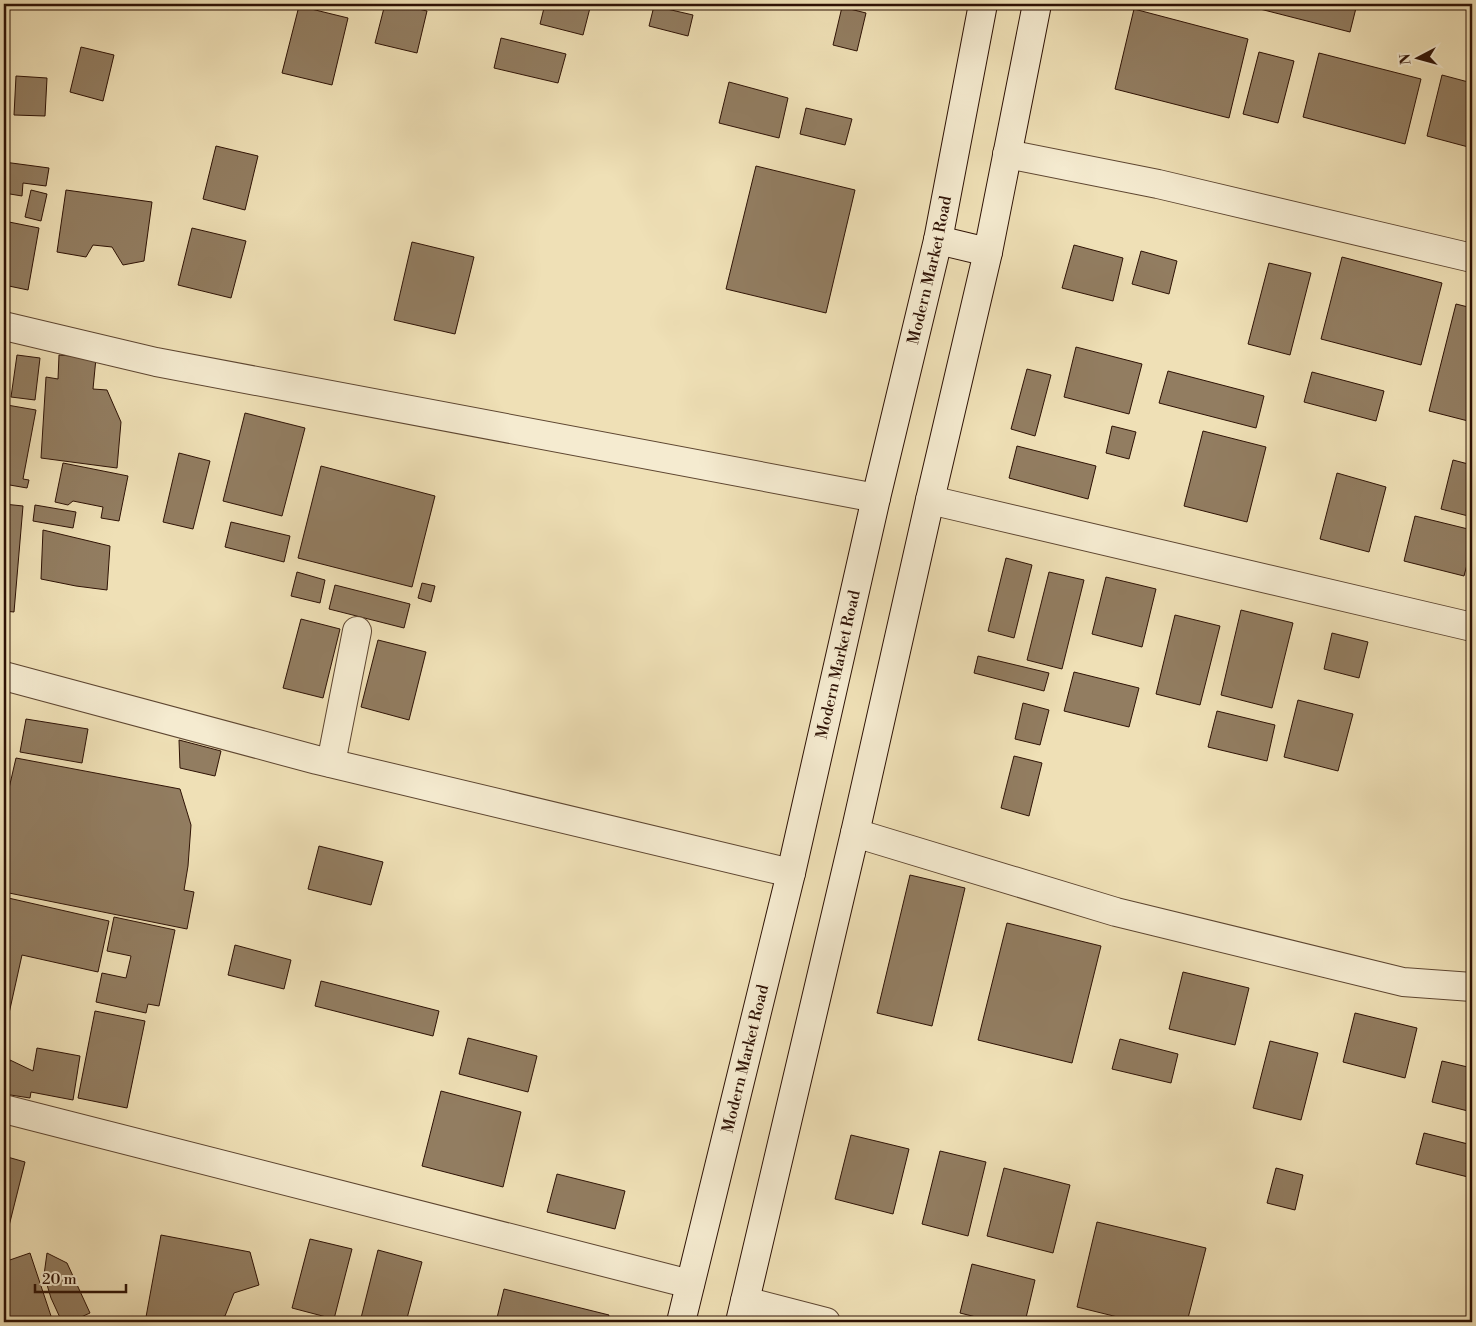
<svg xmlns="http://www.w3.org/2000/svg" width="1476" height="1326" font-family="'Libre Bodoni',serif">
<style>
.building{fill:#927d61;stroke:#2e1205}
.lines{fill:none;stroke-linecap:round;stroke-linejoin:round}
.street-casing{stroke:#5e4631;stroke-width:30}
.secondary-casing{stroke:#2e1205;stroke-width:30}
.street{stroke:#f5ebd0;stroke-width:28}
.secondary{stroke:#f5ebd0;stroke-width:28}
.labels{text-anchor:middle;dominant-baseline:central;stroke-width:4;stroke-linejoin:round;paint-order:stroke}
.street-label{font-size:16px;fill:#2e1205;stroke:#f5ebd0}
</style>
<rect width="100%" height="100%" fill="#efe0b6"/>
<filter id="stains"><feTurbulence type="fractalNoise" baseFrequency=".004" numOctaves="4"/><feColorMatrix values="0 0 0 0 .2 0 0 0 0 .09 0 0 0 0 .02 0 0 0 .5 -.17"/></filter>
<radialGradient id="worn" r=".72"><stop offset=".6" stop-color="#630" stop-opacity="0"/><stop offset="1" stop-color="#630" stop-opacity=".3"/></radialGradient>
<g class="building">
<path d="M385 4H397L427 11 417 53 375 43Z"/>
<path d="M545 4H591L583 35 540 24Z"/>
<path d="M1257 4H1357L1350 32 1256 8Z"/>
<path d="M299 6 348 18 332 85 282 73Z"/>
<path d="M654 6 693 15 688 36 649 26Z"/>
<path d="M842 7 866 13 857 51 833 45Z"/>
<path d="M1134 9 1248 39 1229 118 1115 89Z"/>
<path d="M501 38 566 54 558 83 494 68Z"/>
<path d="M81 47 114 55 103 101 70 92Z"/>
<path d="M1259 52 1294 61 1278 123 1243 114Z"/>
<path d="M1319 53 1421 79 1405 144 1303 117Z"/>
<path d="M1442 75 1472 83V148L1427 136Z"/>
<path d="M16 76 47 78 45 116 14 115Z"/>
<path d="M729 82 788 98 779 138 719 123Z"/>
<path d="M806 108 852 119 845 145 800 134Z"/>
<path d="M216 146 258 156 245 210 203 199Z"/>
<path d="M4 162 49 168 46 186 23 183 22 196 4 193Z"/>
<path d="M756 166 855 190 826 313 726 289Z"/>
<path d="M31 190 47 194 41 221 25 217Z"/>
<path d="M66 190 152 202 144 261 123 265 112 247 93 245 86 257 57 252Z"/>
<path d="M4 221 39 228 28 290 4 285Z"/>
<path d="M192 228 246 241 231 298 178 285Z"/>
<path d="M412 242 474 257 455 334 394 320Z"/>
<path d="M1074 245 1123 258 1113 301 1062 288Z"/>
<path d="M1141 251 1177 261 1169 294 1132 284Z"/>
<path d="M1342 257 1442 283 1421 365 1321 339Z"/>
<path d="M1269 263 1311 273 1290 355 1248 344Z"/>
<path d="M1456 304 1472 308V422L1429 411Z"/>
<path d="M1076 347 1142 364 1129 414 1064 397Z"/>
<path d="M17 355 40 358 35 400 11 397Z"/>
<path d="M59 355 96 358 93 389 107 390 121 422 117 468 41 458 46 377 58 379Z"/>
<path d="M1027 369 1051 375 1035 436 1011 429Z"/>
<path d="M1168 371 1264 396 1256 428 1159 403Z"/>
<path d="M1312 372 1384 391 1376 421 1304 402Z"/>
<path d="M7 405 36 410 23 479 29 480 27 488 4 484V416Z"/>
<path d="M245 413 305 428 282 516 223 501Z"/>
<path d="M1112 426 1136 432 1129 459 1106 453Z"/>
<path d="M1203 431 1266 447 1247 522 1184 506Z"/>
<path d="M1017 446 1096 466 1088 499 1009 478Z"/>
<path d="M179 453 210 461 193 529 163 522Z"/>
<path d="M1453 460 1472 465V517L1441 509Z"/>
<path d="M63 463 128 476 119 521 101 518 103 507 73 501 68 505 55 502Z"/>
<path d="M321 466 435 496 412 587 298 558Z"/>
<path d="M1337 473 1386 487 1369 552 1320 539Z"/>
<path d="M4 504 23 506 14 612 4 611Z"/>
<path d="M35 505 76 512 73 528 33 521Z"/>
<path d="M1415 516 1472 530V546L1464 576 1404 561Z"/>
<path d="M231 522 290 536 284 562 225 547Z"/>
<path d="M43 530 110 546 107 590 76 586 41 579Z"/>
<path d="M1006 558 1032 565 1014 638 988 631Z"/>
<path d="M297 572 325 580 320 603 291 596Z"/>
<path d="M1049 572 1084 580 1062 669 1027 660Z"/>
<path d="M1106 577 1156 589 1142 647 1092 634Z"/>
<path d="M422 583 435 586 431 602 418 598Z"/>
<path d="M335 585 410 604 404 628 329 609Z"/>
<path d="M1241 610 1293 623 1272 708 1221 695Z"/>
<path d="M1175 615 1220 626 1200 705 1156 694Z"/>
<path d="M301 619 340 629 323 698 283 688Z"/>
<path d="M1332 633 1368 642 1359 678 1324 669Z"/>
<path d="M378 640 426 652 409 720 361 707Z"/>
<path d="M978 656 1049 673 1044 691 974 673Z"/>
<path d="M1074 672 1139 688 1129 727 1064 711Z"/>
<path d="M1298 700 1353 714 1338 771 1284 757Z"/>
<path d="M1023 703 1049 710 1040 745 1015 739Z"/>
<path d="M1217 711 1275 725 1267 761 1208 747Z"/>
<path d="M26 719 88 729 82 763 20 752Z"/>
<path d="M179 740 221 751 215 776 180 768Z"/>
<path d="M1014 756 1042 763 1029 816 1001 808Z"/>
<path d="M16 758 180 789 191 825 188 866 184 890 194 892 187 929 4 892V810Z"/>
<path d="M319 846 383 862 371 905 308 889Z"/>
<path d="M910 875 965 888 932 1026 877 1013Z"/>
<path d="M4 897 109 921 98 972 22 955 4 1036Z"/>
<path d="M114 917 175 930 159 1006 148 1004 146 1013 96 1002 102 973 126 978 131 956 107 951Z"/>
<path d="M1007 923 1101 946 1072 1063 978 1040Z"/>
<path d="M235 945 291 960 284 989 228 975Z"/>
<path d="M1183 972 1249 988 1235 1045 1169 1029Z"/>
<path d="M321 981 439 1011 433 1036 315 1006Z"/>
<path d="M95 1011 145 1021 127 1108 78 1098Z"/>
<path d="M1355 1013 1417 1028 1405 1078 1343 1062Z"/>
<path d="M468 1038 537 1056 528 1092 459 1074Z"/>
<path d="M1120 1039 1178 1054 1171 1083 1112 1069Z"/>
<path d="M1270 1041 1318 1053 1301 1120 1253 1108Z"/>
<path d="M37 1048 80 1056 73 1100 31 1092 30 1098 4 1094 10 1060 33 1071Z"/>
<path d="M1442 1061 1472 1068V1095L1468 1111 1432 1102Z"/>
<path d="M441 1091 521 1112 503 1187 422 1166Z"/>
<path d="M1424 1133 1472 1145V1178L1416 1164Z"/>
<path d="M851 1135 909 1149 893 1214 835 1199Z"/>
<path d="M940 1151 986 1162 968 1236 922 1224Z"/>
<path d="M4 1156 25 1162 4 1246Z"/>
<path d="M1004 1168 1070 1185 1053 1253 987 1236Z"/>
<path d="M1276 1168 1303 1175 1295 1210 1267 1203Z"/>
<path d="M557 1174 625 1191 615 1229 547 1212Z"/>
<path d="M1097 1222 1206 1248 1187 1322H1138L1077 1307Z"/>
<path d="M161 1235 250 1252 259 1285 234 1293 225 1316 195 1322H176L146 1317Z"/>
<path d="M310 1239 352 1249 334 1319 292 1308Z"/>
<path d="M378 1250 422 1262 406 1322H360Z"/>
<path d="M30 1253 53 1322H4V1262Z"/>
<path d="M47 1253 67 1263 90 1313 70 1322H62L51 1298 44 1275Z"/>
<path d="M972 1264 1035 1280 1025 1322H996L960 1313Z"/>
<path d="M504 1289 609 1315 607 1322H496Z"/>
</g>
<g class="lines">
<defs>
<g id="street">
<path d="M1007 154 1158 184 1472 258"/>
<path d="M4 326 156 362 876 498"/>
<path d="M930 500 1472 627"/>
<path d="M4 676 317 760 791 873"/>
<path d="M331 763 357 631"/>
<path d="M855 833 1116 912 1403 982 1472 987"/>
<path d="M4 1109 690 1284"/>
<path d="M745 1301 826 1322"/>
</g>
<g id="secondary">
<path d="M938 240 988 252"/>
<path id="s1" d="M681 1322 791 873 876 498 938 240 983 4"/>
<path d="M740 1322 855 833 930 500 988 252 1037 4"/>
</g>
</defs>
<use href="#street" class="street-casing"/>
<use href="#secondary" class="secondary-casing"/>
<use href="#street" class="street"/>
<use href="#secondary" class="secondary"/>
</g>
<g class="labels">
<g class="street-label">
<text stroke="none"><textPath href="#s1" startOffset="1081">Modern Market Road</textPath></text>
<text stroke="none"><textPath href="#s1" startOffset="676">Modern Market Road</textPath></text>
<text stroke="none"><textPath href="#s1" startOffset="271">Modern Market Road</textPath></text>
</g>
</g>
<rect width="1476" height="1326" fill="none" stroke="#efe0b6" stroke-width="20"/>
<rect x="5" y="5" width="1466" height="1316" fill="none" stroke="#2e1205" stroke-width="2.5"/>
<rect x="10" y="10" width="1456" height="1306" fill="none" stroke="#2e1205"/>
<g transform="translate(1418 58) rotate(264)" stroke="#f5ebd0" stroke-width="4" paint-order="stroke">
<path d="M0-4L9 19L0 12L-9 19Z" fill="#2e1205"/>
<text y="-8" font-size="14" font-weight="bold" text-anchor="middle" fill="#2e1205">N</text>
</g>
<path d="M35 1284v8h91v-8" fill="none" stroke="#2e1205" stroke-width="2.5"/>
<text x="42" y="1284" font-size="15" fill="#2e1205" stroke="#f5ebd0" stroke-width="4" paint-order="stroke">20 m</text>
<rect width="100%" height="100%" filter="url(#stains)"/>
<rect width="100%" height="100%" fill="url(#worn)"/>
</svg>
